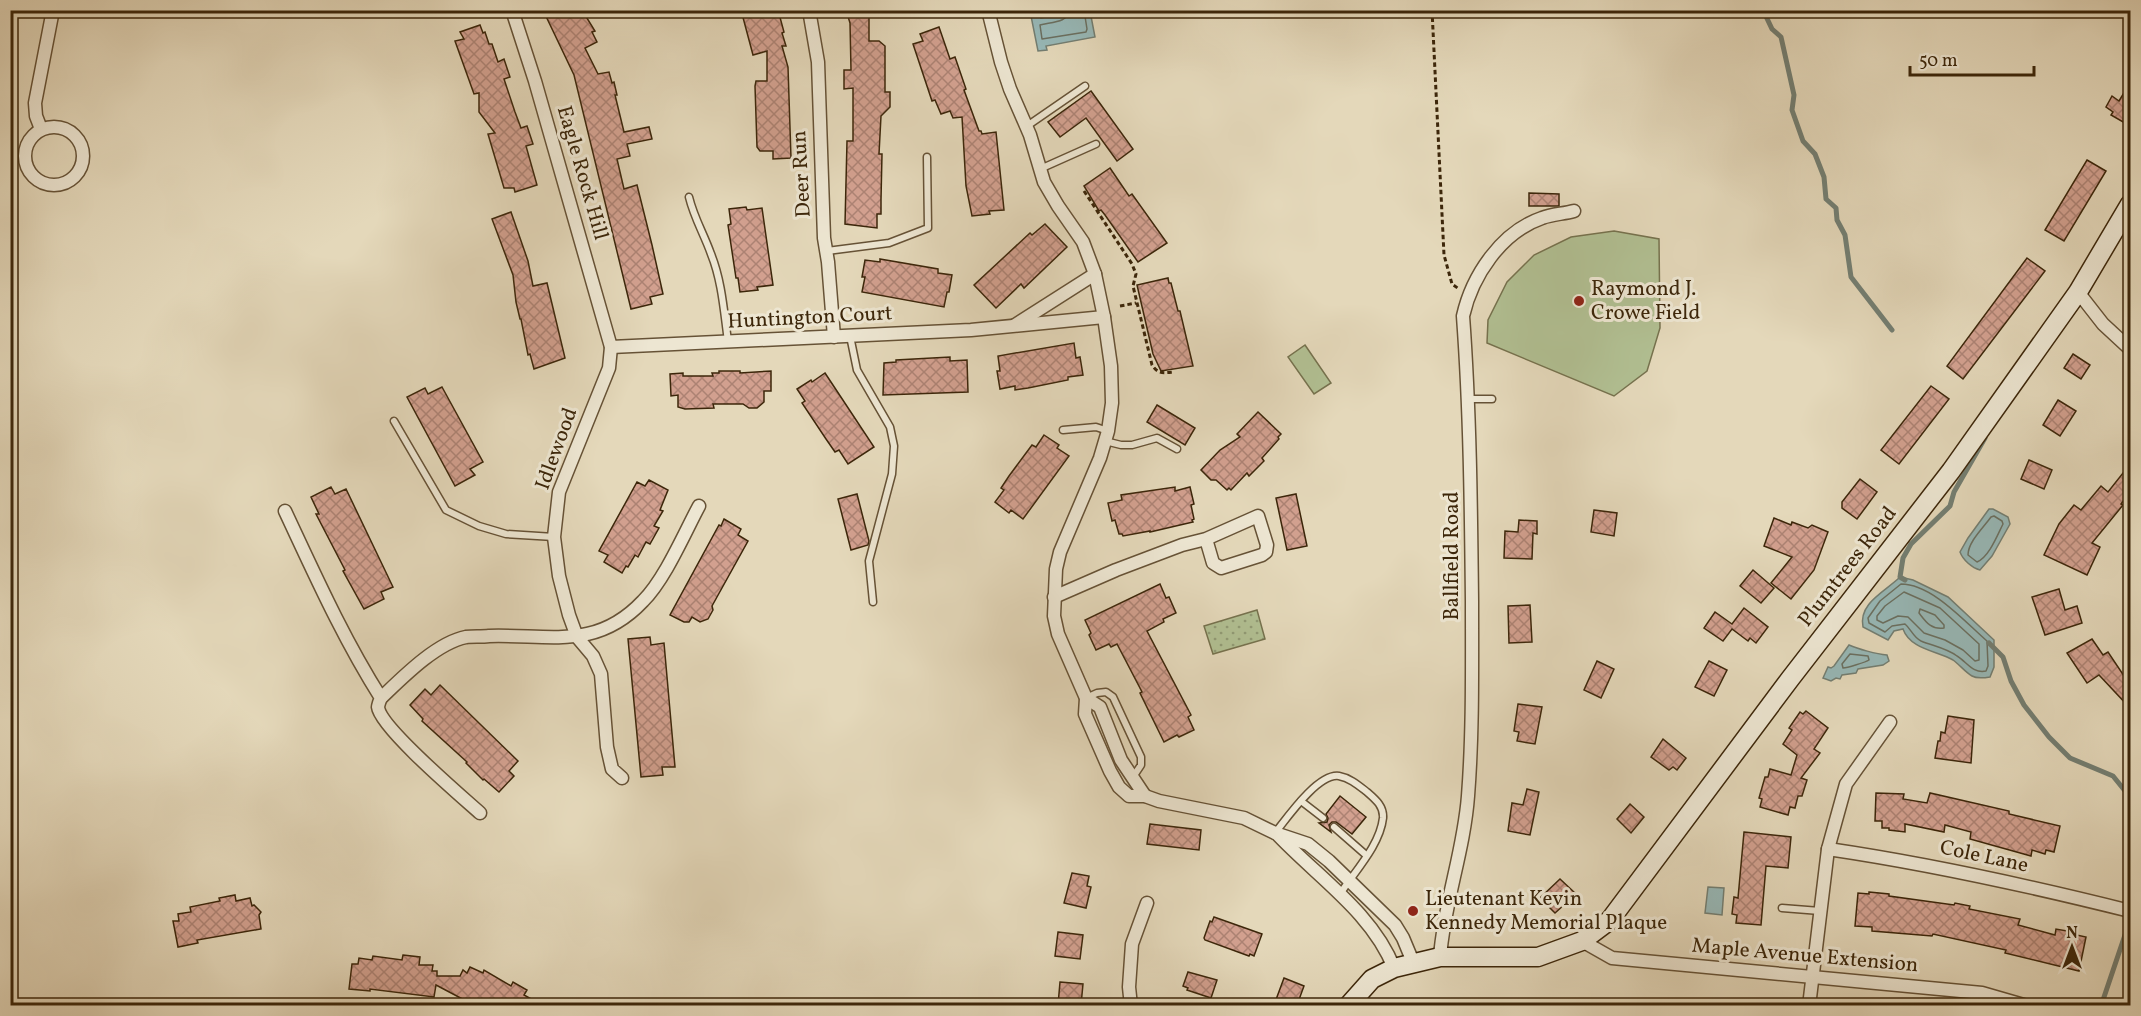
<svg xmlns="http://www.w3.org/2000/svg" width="2141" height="1016" font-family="Vollkorn,serif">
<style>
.green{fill:url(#green-dots);stroke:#76724e;stroke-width:1.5}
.pitch{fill:#b1bf92;stroke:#76724e;stroke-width:1.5}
.water{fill:#97b8b7;stroke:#737e72;stroke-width:1.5}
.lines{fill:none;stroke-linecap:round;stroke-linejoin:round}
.shore{stroke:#6a6f60;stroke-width:1.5}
.stream{stroke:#737e72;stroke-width:5}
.building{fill:url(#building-cross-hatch);stroke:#3c260a;stroke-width:1.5}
.lane-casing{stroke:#665236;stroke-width:9}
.street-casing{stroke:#665236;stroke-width:15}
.secondary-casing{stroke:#3c260a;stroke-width:21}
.path{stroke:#3c260a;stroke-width:3;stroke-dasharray:4.5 3;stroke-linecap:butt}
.lane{stroke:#ede6d2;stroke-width:6}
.street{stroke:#ede6d2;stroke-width:12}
.secondary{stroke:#ede6d2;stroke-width:18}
.poi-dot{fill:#8f2418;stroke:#ede6d2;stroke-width:2}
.labels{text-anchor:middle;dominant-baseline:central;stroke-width:6;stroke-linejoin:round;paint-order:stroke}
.street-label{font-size:21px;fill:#3c260a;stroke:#ede6d2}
.poi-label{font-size:21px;fill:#3c260a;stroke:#ede6d2;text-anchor:start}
</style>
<defs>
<pattern id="green-dots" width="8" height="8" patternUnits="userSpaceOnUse" patternTransform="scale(1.5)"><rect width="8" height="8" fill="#b1bf92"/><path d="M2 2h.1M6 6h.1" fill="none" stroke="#919b75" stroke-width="1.8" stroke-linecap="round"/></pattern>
<pattern id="building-cross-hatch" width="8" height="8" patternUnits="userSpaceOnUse" patternTransform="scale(1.5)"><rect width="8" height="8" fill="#d2a08f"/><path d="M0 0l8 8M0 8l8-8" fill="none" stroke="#ac8273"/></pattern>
</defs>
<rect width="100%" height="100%" fill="#e4d8ba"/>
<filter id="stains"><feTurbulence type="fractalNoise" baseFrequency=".00333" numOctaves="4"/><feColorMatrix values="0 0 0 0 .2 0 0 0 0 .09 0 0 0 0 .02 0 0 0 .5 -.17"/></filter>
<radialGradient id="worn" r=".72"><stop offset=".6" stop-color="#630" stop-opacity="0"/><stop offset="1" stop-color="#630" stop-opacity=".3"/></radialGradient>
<path class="green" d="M1257 610 1265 639 1213 654 1204 626Z"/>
<g class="pitch">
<path d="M1614 231 1659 239 1660 328 1647 371 1614 396 1487 343 1488 320 1507 282 1534 255 1571 237Z"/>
<path d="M1305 345 1331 383 1314 394 1288 357Z"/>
</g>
<g class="water">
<path d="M1078 11H1090L1095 37 1046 46 1047 50 1038 51 1031 16 1040 14 1041 18Z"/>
<path d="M1989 509H1993L2008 517 2010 524 1992 556 1980 570C1972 568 1963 560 1960 552L1968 538Z"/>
<path d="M1900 577 1913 580 1948 597 1994 640V667L1990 677C1984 678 1977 679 1972 676 1965 672 1960 665 1953 660 1937 651 1910 649 1903 629L1894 631 1888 640 1863 627C1858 603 1886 591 1900 577Z"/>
<path d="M1849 645C1858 649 1876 654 1887 655L1889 661 1883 665 1858 669 1856 673 1842 675 1840 679 1836 678 1831 681 1823 678 1828 667 1831 668 1834 666Z"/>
<path d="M1708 887 1724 888 1722 915 1705 913Z"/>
</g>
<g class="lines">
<g class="shore">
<path d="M1070 10C1068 23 1051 22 1040 25L1042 39 1086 32 1087 29 1084 10"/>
<path d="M1994 516 2002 521 2003 524C1997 536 1989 557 1977 562L1968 555C1968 542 1983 528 1991 517Z"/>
<path d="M1901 584C1932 584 1965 622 1987 641L1988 666 1986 671C1973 674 1967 662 1957 656 1946 648 1933 646 1921 641 1913 637 1911 629 1905 624L1892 626 1885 632 1869 623 1868 618 1880 601Z"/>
<path d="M1904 592 1940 608 1979 644V660L1975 661 1963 650 1945 640 1924 633 1908 617 1898 616 1883 623 1877 620V616L1885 606Z"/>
<path d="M1920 609 1935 615 1944 625V628C1931 630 1926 622 1919 613Z"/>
<path d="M1850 654 1868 656 1869 660C1866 662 1847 668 1843 668L1842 664Z"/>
</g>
<g class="stream">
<path d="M1763 10 1772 29 1781 37 1794 95 1792 110 1803 141 1815 154 1824 177 1826 199 1836 208 1837 220 1845 235 1851 277 1892 330"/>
<path d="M1905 580 1900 577 1903 558 1911 544 1950 506 1954 492 1985 438"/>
<path d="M1989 643 2003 657 2011 681 2024 705 2049 737 2070 758 2113 776 2130 797"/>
<path d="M2102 1003 2126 932 2129 912"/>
</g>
</g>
<g class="building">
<path d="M543 10H564L568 17 582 10 595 31 592 32 597 42 585 48 598 74 609 72 612 83 614 82 617 95H615L624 132 649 127 652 139 627 144 630 156 617 159 624 189 637 185 652 245 663 294 650 297 652 304 631 309 574 75Z"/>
<path d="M741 10H778L784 32 782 33 786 46H782L788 67 791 158 773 159V151H760L757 147 755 86 756 81H767V51L753 55Z"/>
<path d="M846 10H868L869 16V41H879L885 46V92H890V107L881 116 879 154H882L881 200V214H877V228L845 224 847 141H853V88L844 89V70H851L850 23Z"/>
<path d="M480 25 483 33 485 32 489 44H492L498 62 504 59 510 77 504 79 515 112 521 128 527 126 533 144 526 146 537 185 515 192 514 188H504L488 134 495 133 479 112V93L474 94 455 41 464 39 460 32Z"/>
<path d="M939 27 950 59 955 57 966 89 964 90 979 131H981L982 134 996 132 1004 210 989 211 990 214 972 216 966 186 962 117 953 118 950 111 941 114 935 100 932 101 913 44 923 41 920 34Z"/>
<path d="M2130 83V126L2111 115 2113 112 2106 107 2112 96 2119 101Z"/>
<path d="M1091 91 1133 149 1117 161 1086 118 1060 137 1048 122Z"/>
<path d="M2087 160 2106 171 2064 241 2045 230Z"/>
<path d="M1110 168 1129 196 1132 194 1167 243 1138 262 1105 215 1101 210 1099 211 1084 186Z"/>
<path d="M1529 193 1559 194V206H1529Z"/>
<path d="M746 207 747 210 762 208 773 285 757 287 758 290 740 292 738 278H736L728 225 731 224 729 209Z"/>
<path d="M511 212 528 261 533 286 547 283 565 358 534 369 530 354 528 355 521 319H520L516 302 513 275 492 219Z"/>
<path d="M1045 224 1067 247 1024 288 1021 284 996 308 974 285 1030 233 1032 235Z"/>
<path d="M2027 258 2045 271 1963 379 1947 366Z"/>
<path d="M880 259 938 269V273L952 275 949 292H947L944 307 862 292 865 277H862L865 260 880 262Z"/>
<path d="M1168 278 1169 283H1171L1178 311H1180L1193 366 1161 371 1153 354 1137 285Z"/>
<path d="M1074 343 1076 358 1080 357 1083 375 1068 377V380L1028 388 1015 390V386L1000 389 997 371H1000L998 356Z"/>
<path d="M2073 354 2090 365 2081 379 2064 368Z"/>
<path d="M950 357V361L967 360 968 392 883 395 884 363 896 362V360Z"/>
<path d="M719 371H740V373L771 371V391H764V402L757 408H749L743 404H713L714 408 685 409 678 407V395L671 396 670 374 683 373V376H713L712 373H719Z"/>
<path d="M825 373 874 447 848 464 839 450 835 452 826 439 802 403 805 401 797 389 811 380 812 382Z"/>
<path d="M1931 386 1949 399 1899 464 1881 450Z"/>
<path d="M442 387 483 462 470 469 475 475 455 486 407 397 425 388 428 394Z"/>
<path d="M2058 400 2076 411 2060 436 2043 425Z"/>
<path d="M1157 405 1195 428 1185 445 1147 422Z"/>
<path d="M1258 412 1281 434 1278 437 1279 439 1262 458 1264 461 1249 476 1247 473 1231 490 1229 488 1227 490 1216 480H1211L1201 470 1220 450 1240 437 1237 434Z"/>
<path d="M1044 435 1059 445 1057 448 1069 456 1023 519 1011 510 1009 513 995 502 1004 490 1001 488 1009 476 1032 445 1036 447Z"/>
<path d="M2029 460 2052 470 2044 489 2021 479Z"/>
<path d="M2123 473 2130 479V492L2121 504 2123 505 2092 543 2100 547 2087 575 2044 555 2059 524 2074 505 2081 510 2101 486 2108 492Z"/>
<path d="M1860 479 1877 492 1857 519 1842 508V502Z"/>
<path d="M649 480 668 490 660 510 663 511 654 526 659 528 650 544 646 542 638 557 635 555 628 567 626 566 622 573 604 562 608 555 599 551 637 482 645 486Z"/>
<path d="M331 487 335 494 346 489 393 587 381 592 384 599 364 609 343 571 345 570 316 514H319L311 497Z"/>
<path d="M1175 487V491L1190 487 1194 504 1191 505 1194 519 1192 520 1193 522 1150 532V531L1123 536 1122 534H1119L1115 520 1112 521 1108 503 1122 500 1121 495Z"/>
<path d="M857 494 869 541 868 545 851 550 838 499Z"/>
<path d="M1296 494 1307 546 1287 550 1276 498Z"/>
<path d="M1594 510 1617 513 1614 536 1591 532Z"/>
<path d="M1774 518 1791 525 1792 522 1808 528 1812 525 1828 532 1814 570 1791 599 1771 583 1792 557 1764 546Z"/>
<path d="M724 519 741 529 738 535 748 541 712 606 713 610 708 619 700 622 692 617 689 622H684L670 615 719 525 721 526Z"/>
<path d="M1519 520 1537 521V534L1533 533 1532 559 1504 558 1505 531 1518 532Z"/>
<path d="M1753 570 1774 588 1761 603 1740 586Z"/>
<path d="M1160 584 1166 598 1169 597 1176 613 1163 619 1164 622 1147 631 1191 715 1188 717 1194 730 1179 737 1177 735 1164 742 1140 693 1142 692 1117 644 1111 647 1109 644 1096 650 1089 635 1091 633 1085 620Z"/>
<path d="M2059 589 2065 610 2077 606 2082 623 2045 635 2032 597Z"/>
<path d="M1530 605 1532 642 1509 643 1508 606Z"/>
<path d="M1744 608 1768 627 1756 643 1750 638 1748 641 1732 629 1723 641 1704 628 1715 612 1732 624Z"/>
<path d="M650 637 651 645 664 643 675 767H662L663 775 641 777 628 639Z"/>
<path d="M2092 639 2103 655 2108 652 2124 676 2130 672V708L2099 675 2087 683 2067 653Z"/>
<path d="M1597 661 1614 669 1601 698 1584 690Z"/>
<path d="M1709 661 1727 670 1714 696 1695 687Z"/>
<path d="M440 685 518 761 509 771 514 776 499 792 484 779 483 780 466 763 467 762 422 721 423 719 410 705 425 689 431 695Z"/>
<path d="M1518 704 1542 707 1535 744 1517 741 1519 732 1514 731Z"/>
<path d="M1806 711 1828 728 1814 749 1820 753 1801 778 1807 780 1802 796H1798L1795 808 1790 807 1788 815 1760 807 1762 799 1759 798 1765 777H1768L1770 769 1791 775 1797 755 1783 744 1792 730 1789 728 1800 712 1803 714Z"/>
<path d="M1948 716 1974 720 1971 763 1935 758 1938 741H1940L1941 732 1945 733Z"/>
<path d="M1663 739 1686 758 1677 770 1673 767 1669 770 1651 757Z"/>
<path d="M1527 789 1539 792 1530 835 1508 831 1512 803 1523 805Z"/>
<path d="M1876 793 1904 794 1903 799 1927 803 1930 793 2009 811V814L2060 826 2054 852 2046 850 2045 854 2032 850 2031 856 1970 839 1971 832 1945 825 1944 832 1905 824V832L1889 830V828H1882V821H1875Z"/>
<path d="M1340 796 1366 817 1352 834 1336 822H1332L1329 825 1331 832 1319 823 1327 822 1328 818 1326 814Z"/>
<path d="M1630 804 1644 817 1631 833 1617 819Z"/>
<path d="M1150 824 1201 830 1199 850 1147 844Z"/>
<path d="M1744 832 1791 837 1788 868 1766 866 1761 925 1736 923 1737 915 1732 914 1734 897 1738 898Z"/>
<path d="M1072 873 1089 876 1087 886 1091 887 1086 908 1064 903Z"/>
<path d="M1560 879 1576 894 1555 913 1540 898Z"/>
<path d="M1869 892 1889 894V896L1954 905 1955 903 1970 906 1969 909 2020 919 2018 925 2055 935 2056 929 2073 932 2072 934 2086 937 2079 971 2005 953 2006 950 1933 934 1932 936 1872 931V927L1855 926 1858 893 1869 894Z"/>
<path d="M235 895 236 901 250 898 252 906 254 905 261 912 259 915 261 929 197 940 198 943 178 947 173 921H179L178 914 191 912 190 907 220 901 219 898Z"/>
<path d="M1214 917 1262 934 1254 956 1250 954 1249 956 1205 940 1204 938 1210 921 1212 922Z"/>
<path d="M1058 932 1083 935 1080 959 1055 956Z"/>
<path d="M403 955 420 957 419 965H433L432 971H437V976H460L463 970 467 973 470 967 483 973 484 970 511 986 513 982 527 990 524 995 542 1005H479L469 1000 468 1002 436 985 434 997 370 989V991L349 989 352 964H358L359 958 372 960 373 956 402 960Z"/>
<path d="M1188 972 1217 980 1211 998 1187 990 1188 988 1183 986Z"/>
<path d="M1284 978 1304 986 1297 1005H1274Z"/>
<path d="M1060 982 1083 984 1081 1005H1058Z"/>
</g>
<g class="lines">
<defs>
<g id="lane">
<path d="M1027 126 1085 86"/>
<path d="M1040 169 1096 144"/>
<path d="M689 197C694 218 704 234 711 254 722 281 724 313 728 341"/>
<path d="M827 251 889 243 928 228 927 157"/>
<path d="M850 336 857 370 890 427 894 446 892 474 869 561 873 602"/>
<path d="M1469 399H1492"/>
<path d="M394 421 446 510 479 526 506 534 554 537"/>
<path d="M1063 430 1096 427 1108 431"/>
<path d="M1105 441 1121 445H1132L1157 438 1177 449"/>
<path d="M1086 698 1097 693 1106 692 1113 697 1141 757V765L1133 777"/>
<path d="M1301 801 1323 818"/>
<path d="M1334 827 1366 855"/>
<path d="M1275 833C1287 818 1318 773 1339 776 1350 778 1358 785 1367 792 1375 799 1384 806 1383 818 1380 845 1355 871 1340 894"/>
<path d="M1782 908 1820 911"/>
</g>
<g id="street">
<path d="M512 10 535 81 611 347 609 368 559 492 554 537 559 576 569 615 577 637 593 656 601 674 607 747 612 769 622 778"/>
<path d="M809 10 818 62 824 238 828 262 834 337"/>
<path d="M988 10 1001 62 1010 89 1030 135 1044 182 1058 206 1083 242 1095 274 1104 317 1111 366 1112 403 1108 431 1100 458 1060 552 1056 569 1054 616 1058 634 1086 698 1085 714 1110 771 1119 787 1129 796H1145L1159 801 1244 818 1275 833 1308 844 1329 861 1395 925 1403 938 1413 962"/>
<circle cx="54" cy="156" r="29"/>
<path d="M41 129 36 116 35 103 53 10"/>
<path d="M2078 292 2103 324 2130 349"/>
<path d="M1015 325 1095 274"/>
<path d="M611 347 971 330 1104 317"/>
<path d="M285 511C315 575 343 638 381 698 380 699 378 706 378 707 380 727 461 796 480 813"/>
<path d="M1054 597 1116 570 1182 545 1206 539 1258 516 1267 545 1266 552 1262 555 1221 568 1213 563 1206 539"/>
<path d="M381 698C402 678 436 643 466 637 473 636 481 637 489 636 549 634 596 651 643 601 665 579 684 534 699 506"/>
<path d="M1086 698 1100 707 1121 760 1145 796"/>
<path d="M1276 833C1316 876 1372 912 1394 968"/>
<path d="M1828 849C1930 864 2030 886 2130 911"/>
<path d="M1582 941 1612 958 1982 993 2027 1006"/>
<path d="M1440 957C1444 903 1464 851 1468 796 1473 732 1472 666 1472 601 1471 506 1470 411 1463 316 1472 276 1501 232 1542 218 1552 214 1563 214 1574 211"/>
<path d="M1131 1006 1129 987 1132 944 1147 903"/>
<path d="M1809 1006 1828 849 1846 784 1890 722"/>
</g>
<path id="secondary" d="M1348 1006 1372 979 1394 968 1440 957H1538L1582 941 1610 920 1790 679 1951 471 2078 292 2130 204"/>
</defs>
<use href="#lane" class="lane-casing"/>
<use href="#street" class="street-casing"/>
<use href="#secondary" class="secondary-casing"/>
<g class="path">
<path d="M1432 10 1444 255 1452 284 1459 289"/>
<path d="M1084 191 1132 264 1136 274 1133 286 1152 365C1158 374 1163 373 1173 372"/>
<path d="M1120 306 1136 303"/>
</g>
<use href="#lane" class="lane"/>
<use href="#street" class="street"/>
<use href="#secondary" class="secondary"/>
</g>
<g class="poi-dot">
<circle cx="1579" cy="301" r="6"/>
<circle cx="1413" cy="911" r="6"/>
</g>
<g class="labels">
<g class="street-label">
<text transform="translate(582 173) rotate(74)">Eagle Rock Hill</text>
<text transform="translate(802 174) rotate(-93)">Deer Run</text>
<text transform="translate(810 318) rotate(-3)">Huntington Court</text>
<text transform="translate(557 449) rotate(-70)">Idlewood</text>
<text transform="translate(1452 556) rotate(-90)">Ballfield Road</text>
<text transform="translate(1848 567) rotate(-52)">Plumtrees Road</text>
<text transform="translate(1984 857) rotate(12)">Cole Lane</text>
<text transform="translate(1805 956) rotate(5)">Maple Avenue Extension</text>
</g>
<g class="poi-label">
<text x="1591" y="289">Raymond J.<tspan x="1591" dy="24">Crowe Field</tspan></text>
<text x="1425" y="899">Lieutenant Kevin<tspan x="1425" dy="24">Kennedy Memorial Plaque</tspan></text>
</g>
</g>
<rect width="2141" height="1016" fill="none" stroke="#e4d8ba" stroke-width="36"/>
<rect x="12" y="12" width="2117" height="992" fill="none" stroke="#3c260a" stroke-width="3"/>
<rect x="18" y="18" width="2105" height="980" fill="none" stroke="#3c260a" stroke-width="1.5"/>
<g transform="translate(2072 947)" stroke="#ede6d2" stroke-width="4.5" paint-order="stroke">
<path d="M0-4.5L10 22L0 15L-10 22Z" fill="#3c260a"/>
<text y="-9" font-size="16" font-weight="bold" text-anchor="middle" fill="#3c260a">N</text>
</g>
<path d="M1910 66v9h124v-9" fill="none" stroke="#3c260a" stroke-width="3"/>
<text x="1919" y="66" font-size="18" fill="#3c260a" stroke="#ede6d2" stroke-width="4.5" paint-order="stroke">50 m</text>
<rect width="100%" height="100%" filter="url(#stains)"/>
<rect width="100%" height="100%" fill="url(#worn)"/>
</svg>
